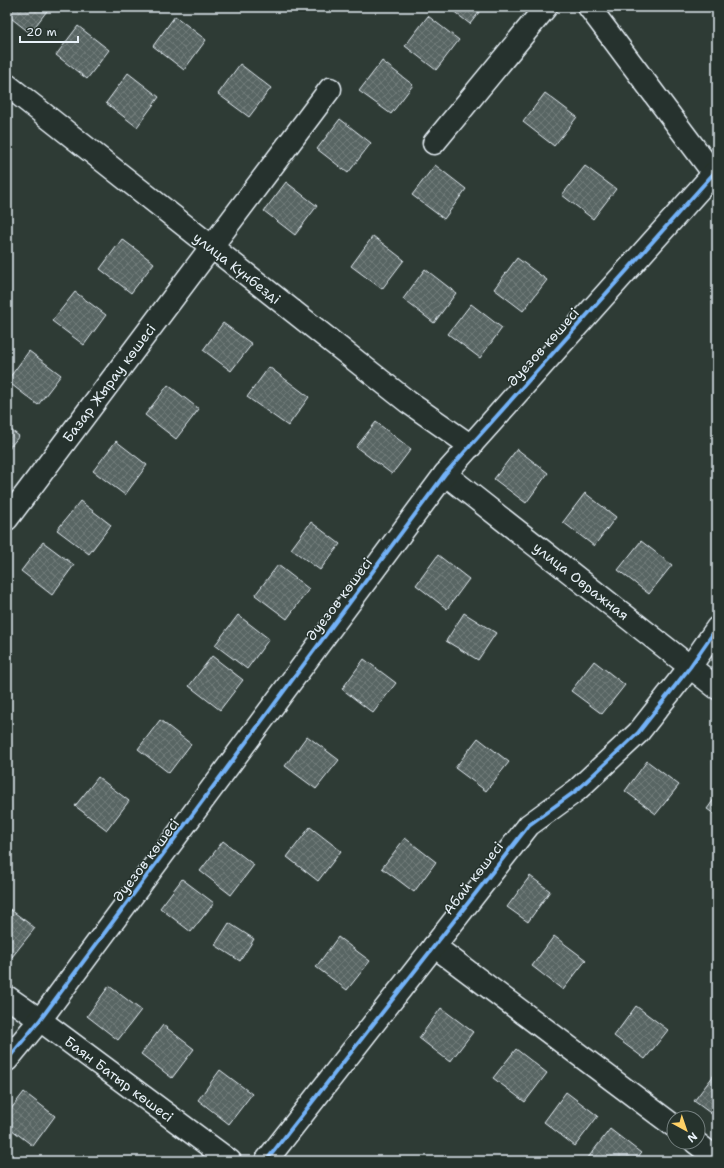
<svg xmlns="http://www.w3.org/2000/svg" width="724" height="1168" font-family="'Shantell Sans',sans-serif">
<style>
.building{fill:url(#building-cross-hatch);stroke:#e8f1f8}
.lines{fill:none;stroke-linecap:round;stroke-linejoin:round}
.minor-casing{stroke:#e8f1f8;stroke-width:25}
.minor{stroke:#26332d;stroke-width:22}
.cycleway-casing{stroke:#26332d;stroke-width:6}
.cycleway{stroke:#73b2f8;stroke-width:4}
.labels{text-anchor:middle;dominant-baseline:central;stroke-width:3;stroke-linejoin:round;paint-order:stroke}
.street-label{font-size:14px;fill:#e8f1f8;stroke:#26332d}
</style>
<defs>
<pattern id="building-cross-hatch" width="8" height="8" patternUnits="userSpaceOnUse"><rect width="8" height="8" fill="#596563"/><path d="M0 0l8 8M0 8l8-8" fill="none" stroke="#717c7a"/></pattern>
</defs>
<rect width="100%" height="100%" fill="#2e3b35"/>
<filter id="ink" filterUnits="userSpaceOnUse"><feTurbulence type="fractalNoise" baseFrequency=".025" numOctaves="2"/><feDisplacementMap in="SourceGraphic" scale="8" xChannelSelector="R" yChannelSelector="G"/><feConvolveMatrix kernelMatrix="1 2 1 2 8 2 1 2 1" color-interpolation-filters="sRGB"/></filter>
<g filter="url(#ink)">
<g class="building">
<path d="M7 7H50L30 33 7 15Z"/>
<path d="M448 7H483L470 24Z"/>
<path d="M175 16 206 40 184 70 153 46Z"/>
<path d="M428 16 459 40 436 70 405 46Z"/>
<path d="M78 26 109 50 87 79 56 55Z"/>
<path d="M382 61 413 85 391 114 359 91Z"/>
<path d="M240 64 271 88 249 117 218 94Z"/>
<path d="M128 73 159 97 137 127 106 103Z"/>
<path d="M545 93 577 117 554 146 523 122Z"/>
<path d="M340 119 371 143 348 173 317 149Z"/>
<path d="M435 165 466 189 444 219 412 195Z"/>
<path d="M585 166 616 189 593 219 562 195Z"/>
<path d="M286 182 317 206 295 235 264 211Z"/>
<path d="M373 236 404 260 382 289 351 266Z"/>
<path d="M122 239 154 263 131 293 100 269Z"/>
<path d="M517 258 547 280 523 311 494 289Z"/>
<path d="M425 269 456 293 434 323 403 299Z"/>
<path d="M75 292 106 315 84 345 52 321Z"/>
<path d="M471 304 502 328 480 358 448 334Z"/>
<path d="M223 323 252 344 231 371 203 350Z"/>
<path d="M29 351 61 375 38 405 7 381Z"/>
<path d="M269 367 309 397 288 426 247 397Z"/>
<path d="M168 385 199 409 176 439 145 415Z"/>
<path d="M376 422 411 449 392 474 356 447Z"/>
<path d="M7 427 19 436 7 451Z"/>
<path d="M116 441 147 465 125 495 93 471Z"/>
<path d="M517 449 548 473 526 503 494 479Z"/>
<path d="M585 493 616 517 594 546 563 522Z"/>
<path d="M80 501 111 525 89 554 57 530Z"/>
<path d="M311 522 340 544 320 570 291 549Z"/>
<path d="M641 541 672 565 649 594 618 570Z"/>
<path d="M43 542 74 565 52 595 21 571Z"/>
<path d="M438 555 469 579 447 609 416 585Z"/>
<path d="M278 565 309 589 287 619 255 595Z"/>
<path d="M464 613 496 633 478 660 446 641Z"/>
<path d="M238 615 269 639 247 669 215 645Z"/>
<path d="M212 656 243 680 220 710 189 686Z"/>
<path d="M364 659 396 683 373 713 342 689Z"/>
<path d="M594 661 625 685 602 714 571 691Z"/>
<path d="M160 720 191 744 169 773 138 749Z"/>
<path d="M307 736 339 760 316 789 285 766Z"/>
<path d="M478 738 509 762 486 791 455 768Z"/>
<path d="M647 761 679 785 656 814 625 791Z"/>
<path d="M98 777 129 801 107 830 75 806Z"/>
<path d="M717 795V816L707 809Z"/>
<path d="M310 827 341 851 318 881 287 857Z"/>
<path d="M405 838 436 862 414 892 382 868Z"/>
<path d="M223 841 254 865 231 895 200 871Z"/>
<path d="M530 876 550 891 528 922 507 907Z"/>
<path d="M182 879 214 903 191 932 160 908Z"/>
<path d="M7 907 35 928 12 957 7 953Z"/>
<path d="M229 923 254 939 240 961 215 945Z"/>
<path d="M554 936 586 960 563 990 532 966Z"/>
<path d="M338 937 370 961 347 990 316 967Z"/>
<path d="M109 986 141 1010 118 1040 87 1016Z"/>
<path d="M636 1006 668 1030 645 1059 614 1036Z"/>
<path d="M441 1008 473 1032 450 1062 419 1038Z"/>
<path d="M163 1025 194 1049 172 1078 141 1054Z"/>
<path d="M516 1049 547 1073 525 1102 493 1078Z"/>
<path d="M220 1070 252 1094 229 1124 198 1100Z"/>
<path d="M717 1071V1118L694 1101Z"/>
<path d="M24 1092 55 1116 33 1146 7 1126V1114Z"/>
<path d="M566 1092 598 1116 575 1146 544 1122Z"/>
<path d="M610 1129 641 1153 635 1161H590L587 1159Z"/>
</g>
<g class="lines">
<defs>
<g id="minor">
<path d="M589 7 717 178"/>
<path d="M7 85 408 402 471 446"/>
<path d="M434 143 546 7"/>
<path d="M445 474 717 688"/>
<path d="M7 519 330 89"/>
<path d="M434 946 674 1126"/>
<path d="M7 997 40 1020 230 1161"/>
<path d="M7 1060 40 1020 445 474 714 173"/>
<path d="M695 1142 717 1159"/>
<path d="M266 1161 529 825 577 790 638 733 690 667 717 628"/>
</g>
</defs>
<use href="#minor" class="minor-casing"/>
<use href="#minor" class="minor"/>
<defs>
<g id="cycleway">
<path d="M7 1060 40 1020 445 474 714 173"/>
<path d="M266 1161 529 825 577 790 638 733 690 667 717 628"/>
</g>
</defs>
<use href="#cycleway" class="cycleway-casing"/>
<use href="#cycleway" class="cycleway"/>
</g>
</g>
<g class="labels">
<g class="street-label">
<text transform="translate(237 268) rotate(38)">улица Күнбезді</text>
<text transform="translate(543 347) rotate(-48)">Әуезов көшесі</text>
<text transform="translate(109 383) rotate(-53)">Базар Жырау көшесі</text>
<text transform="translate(581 581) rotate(38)">улица Овражная</text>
<text transform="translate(339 599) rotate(-53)">Әуезов көшесі</text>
<text transform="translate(146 860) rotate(-53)">Әуезов көшесі</text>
<text transform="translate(473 878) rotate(-52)">Абай көшесі</text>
<text transform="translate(119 1079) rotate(37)">Баян Батыр көшесі</text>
</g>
</g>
<rect width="724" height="1168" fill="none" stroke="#26332d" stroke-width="24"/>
<rect x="12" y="12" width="700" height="1144" fill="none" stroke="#e8f1f8" stroke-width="1.5" filter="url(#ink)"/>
<g transform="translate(686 1130) rotate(140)"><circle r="19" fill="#26332d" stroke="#747f7e"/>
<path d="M0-3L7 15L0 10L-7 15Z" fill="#ffd166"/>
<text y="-6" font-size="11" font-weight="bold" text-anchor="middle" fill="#e8f1f8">N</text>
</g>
<path d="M20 36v6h58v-6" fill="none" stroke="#e8f1f8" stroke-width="2"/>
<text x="26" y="36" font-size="12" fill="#e8f1f8" stroke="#26332d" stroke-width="3" paint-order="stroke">20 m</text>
</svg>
